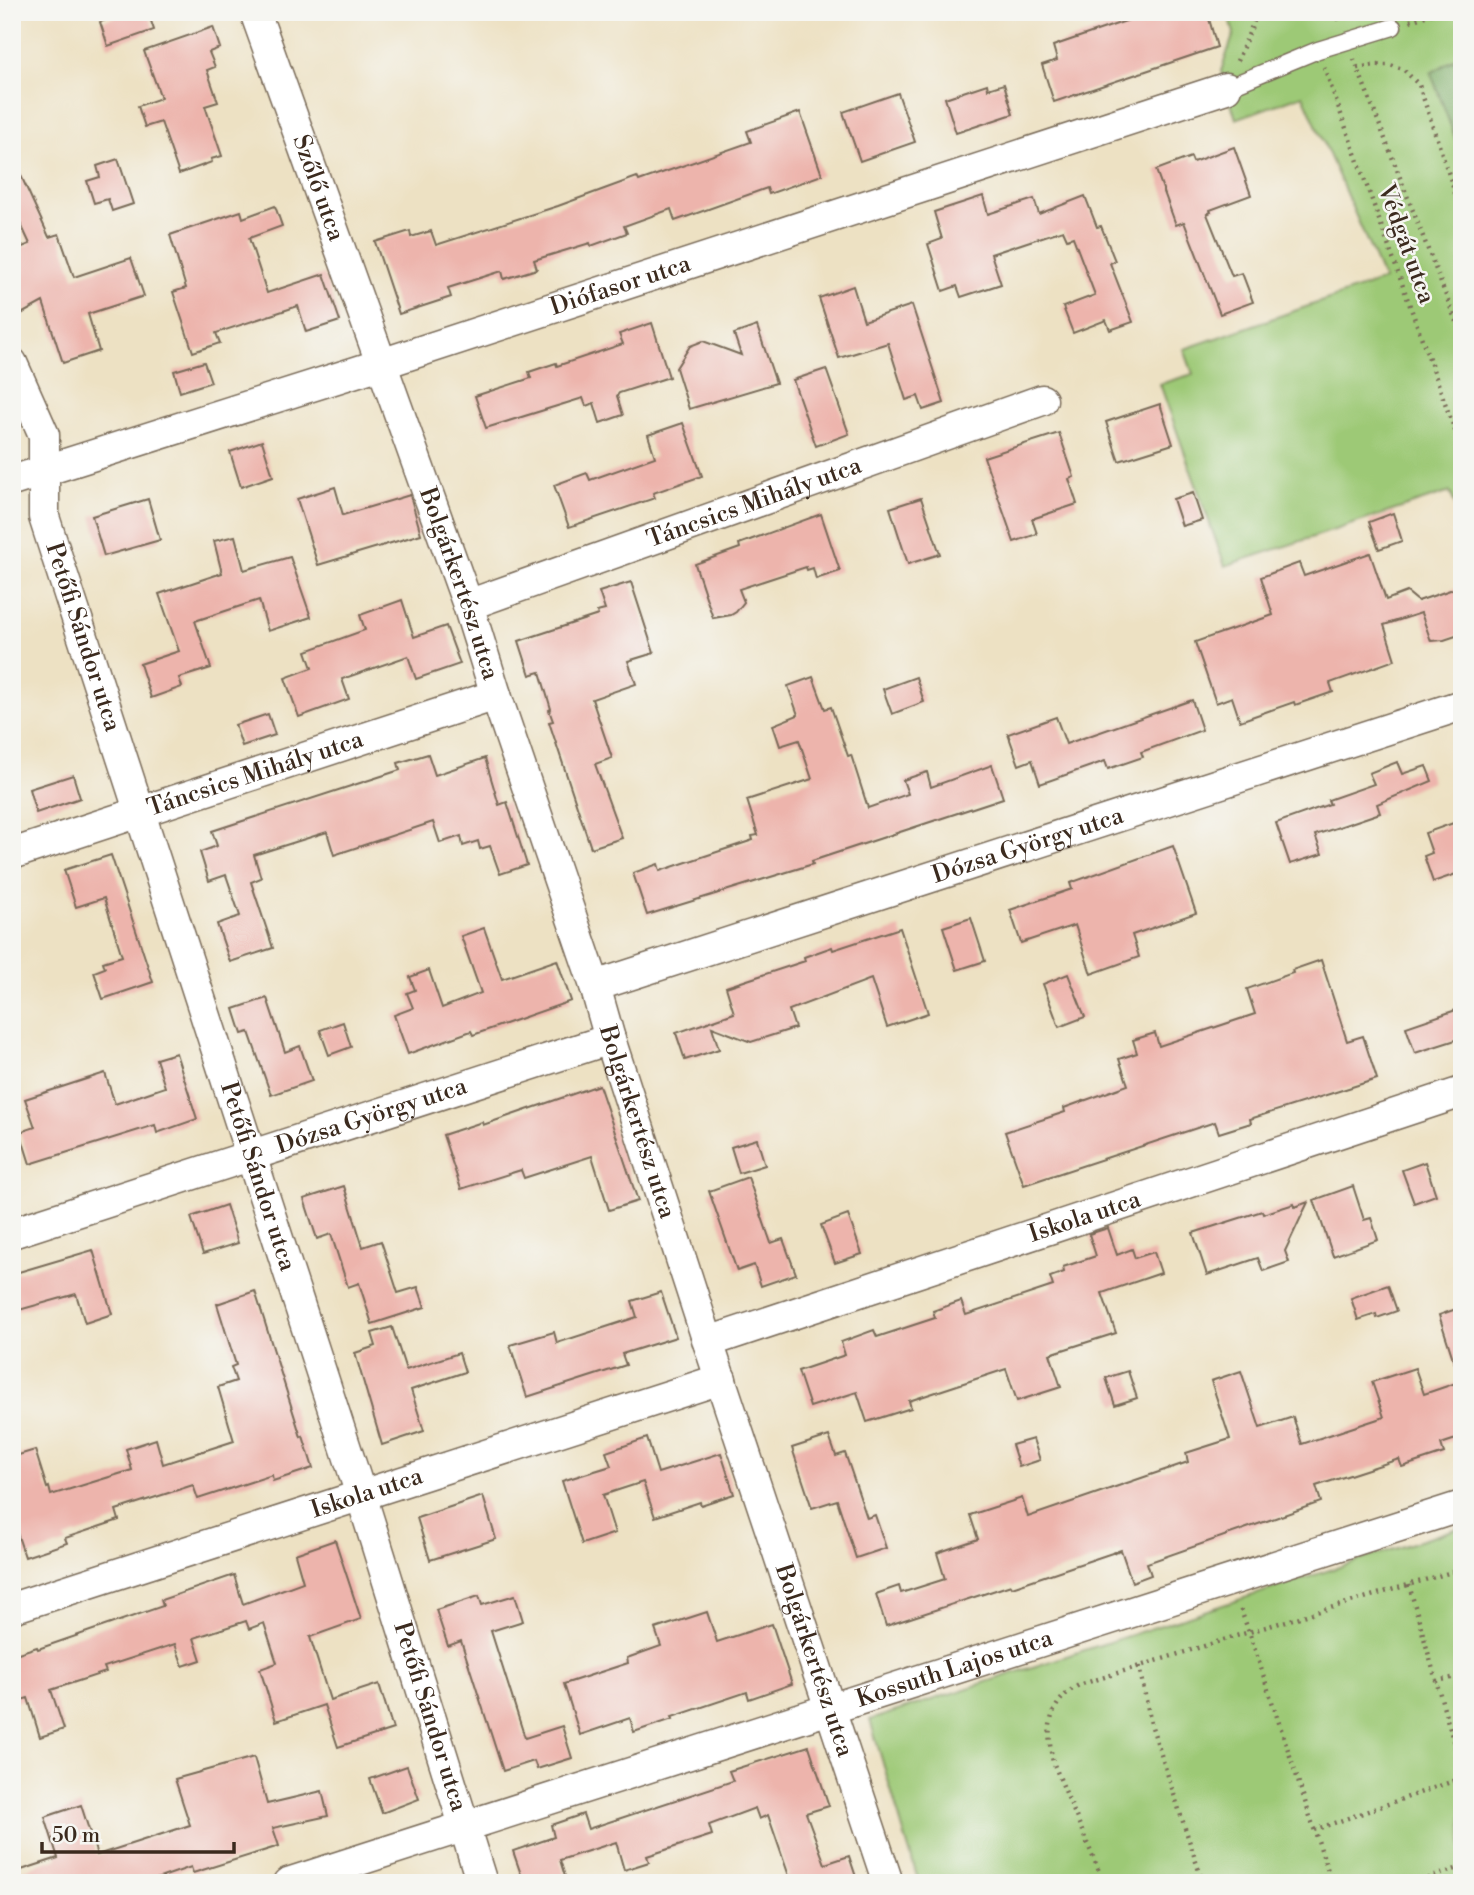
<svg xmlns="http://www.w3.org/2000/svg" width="1474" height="1895" font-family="'Libre Bodoni',serif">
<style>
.green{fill:#9dc976;stroke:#6c7a4a;stroke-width:2}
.forest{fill:#7ead67;stroke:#5c6c42;stroke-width:2}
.building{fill:#edb4ac}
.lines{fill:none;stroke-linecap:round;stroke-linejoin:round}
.lane-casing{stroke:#796a58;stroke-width:19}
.street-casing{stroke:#796a58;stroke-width:33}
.path{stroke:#796a58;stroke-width:4.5;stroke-dasharray:2 5;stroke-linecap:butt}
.lane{stroke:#fff;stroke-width:16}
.street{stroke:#fff;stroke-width:30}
.labels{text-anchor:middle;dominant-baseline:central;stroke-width:5;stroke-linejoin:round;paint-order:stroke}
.street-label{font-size:24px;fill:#3b2a1e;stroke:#f6f6f2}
</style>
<rect width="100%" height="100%" fill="#f6f6f2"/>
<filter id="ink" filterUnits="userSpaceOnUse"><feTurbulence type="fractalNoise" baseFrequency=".0143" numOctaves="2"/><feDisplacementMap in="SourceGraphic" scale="14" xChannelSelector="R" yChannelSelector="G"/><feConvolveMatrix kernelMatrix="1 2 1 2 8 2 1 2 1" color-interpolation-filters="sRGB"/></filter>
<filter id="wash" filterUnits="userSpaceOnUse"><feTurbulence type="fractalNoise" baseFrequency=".00686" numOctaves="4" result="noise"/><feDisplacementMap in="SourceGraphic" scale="28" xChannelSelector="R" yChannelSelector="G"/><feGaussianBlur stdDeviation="1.57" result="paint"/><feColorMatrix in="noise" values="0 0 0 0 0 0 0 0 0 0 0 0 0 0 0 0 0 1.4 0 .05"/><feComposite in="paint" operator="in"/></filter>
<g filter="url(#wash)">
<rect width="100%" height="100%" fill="#ede1c3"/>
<g class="green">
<path d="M1227 12H1462V55L1431 73 1462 156V521L1450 492 1225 566 1160 384 1193 374 1184 349 1384 280 1303 95 1236 119 1221 71 1234 33Z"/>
<path d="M1462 1527V1883H919L870 1720Z"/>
</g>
<path class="forest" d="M1462 55V156L1431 73Z"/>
<g id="blocks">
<g class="building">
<path d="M128 12H148L154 30 108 46 100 22Z"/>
<path d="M1152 12H1207L1217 47 1054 102 1042 65 1057 60 1053 46Z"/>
<path d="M213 27 220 48 209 52 215 67 207 70 218 102 205 106 222 156 211 159 212 162 179 174 161 122 145 127 138 106 161 98 144 51Z"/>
<path d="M987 84 988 89 1004 84 1013 114 956 133 945 98Z"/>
<path d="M898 93 915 142 860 161 843 112Z"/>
<path d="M800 112 822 175 769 194 767 188 675 221 671 209 624 226 627 233 591 246 590 243 534 260 537 269 504 279 502 271 448 288 451 297 399 314 375 242 410 231 411 237 431 231 436 245 558 206 637 177 639 181 751 142 747 131Z"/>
<path d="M1234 147 1251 195 1210 210 1211 212 1207 214 1232 276 1242 273 1253 302 1220 314 1184 222 1176 225 1156 170 1191 157 1193 162Z"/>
<path d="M12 156 49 237 59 234 74 277 131 258 144 296 88 314 99 351 63 363 43 302 12 319V251L30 244 12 205Z"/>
<path d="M118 159 133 204 112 211 108 199 94 203 87 181 100 177 97 166Z"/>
<path d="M983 196 988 214 1034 199 1039 214 1085 196 1097 227 1101 226 1115 261 1110 263 1133 322 1110 330 1106 320 1073 333 1063 307 1095 295 1073 237 1067 239 1063 230 991 254 1001 284 961 297 957 286 943 291 928 244 942 239 934 212Z"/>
<path d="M275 206 282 226 249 238 267 293 324 274 340 321 306 332 298 306 216 333 220 343 193 352 173 292 186 288 170 235 241 211 243 218Z"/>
<path d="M853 286 864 321 912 305 944 403 923 410 918 396 906 400 888 343 839 358 819 298Z"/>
<path d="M652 323 669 377 619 393 617 396 623 415 600 423 594 403 586 406 583 398 486 428 475 396 531 378 529 372 556 363 557 366 623 344 619 334Z"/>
<path d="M757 326 776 383 689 409 676 368 690 346 703 341 741 355 734 334Z"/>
<path d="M204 362 211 382 180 392 174 371Z"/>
<path d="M826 369 849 434 816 446 793 380Z"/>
<path d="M1160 404 1173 444 1119 461 1106 422Z"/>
<path d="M683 423 702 476 653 493 655 498 569 527 554 485 587 473 590 480 655 457 648 435Z"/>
<path d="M1059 433 1074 477 1069 479 1077 504 1032 519 1037 534 1014 542 984 457Z"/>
<path d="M262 441 273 476 241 487 230 452Z"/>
<path d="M335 487 343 515 410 495 421 534 318 565 297 499Z"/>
<path d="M1193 493 1202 520 1182 526 1173 499Z"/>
<path d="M921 498 940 554 908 564 890 508Z"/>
<path d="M148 499 160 540 104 556 92 516Z"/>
<path d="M1393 513 1402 541 1379 549 1369 522Z"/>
<path d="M821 514 840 571 816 579 813 568 807 570 806 567 739 589 744 602 736 612 731 615 713 618 695 564 740 548 739 544Z"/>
<path d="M235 536 244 570 290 557 311 617 268 631 259 600 195 621 211 668 179 678 182 687 151 698 140 664 179 651 159 594 222 573 214 541Z"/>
<path d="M1370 553 1386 600 1407 592 1418 601 1462 586V634L1444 640 1431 641 1421 613 1384 625 1395 660 1330 683 1333 692 1295 705 1294 702 1240 721 1232 697 1216 703 1195 642 1273 615 1261 577 1299 563 1304 576Z"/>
<path d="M631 582 654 653 628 661 636 684 592 699 612 758 595 764 622 838 591 848 549 722 553 721 549 710 551 709 540 672 530 675 519 641 598 615 597 612 605 610 599 592Z"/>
<path d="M402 600 414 637 446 626 460 664 416 679 408 656 342 679 349 699 299 717 285 678 312 668 306 651 365 630 360 615Z"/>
<path d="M813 677 825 709 831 707 848 756 851 755 868 808 908 794 903 780 927 772 931 787 992 765 1003 798 812 861 813 864 647 915 633 873 658 864 660 871 753 840 752 836 758 835 747 800 812 779 799 740 780 746 773 725 798 715 788 686Z"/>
<path d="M916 677 924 702 892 714 883 689Z"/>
<path d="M1192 700 1202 730 1141 752 1143 757 1108 769 1105 761 1040 784 1032 760 1019 765 1008 734 1056 717 1066 744Z"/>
<path d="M268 714 275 735 242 746 235 725Z"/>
<path d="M428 754 435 775 485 758 499 805 507 802 527 865 500 874 490 846 480 849 478 841 463 846 461 836 440 843 433 822 334 855 327 832 254 855 261 878 251 882 273 948 230 962 217 924 240 916 226 875 209 881 200 852 217 846 212 831 400 770 398 763Z"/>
<path d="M1397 762 1402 774 1426 766 1432 781 1377 804 1380 813 1315 835 1322 854 1290 864 1276 823 1330 804 1328 800 1374 784 1369 773Z"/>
<path d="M73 775 80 798 36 813 29 789Z"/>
<path d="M1462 820V872L1433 882 1424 856 1432 853 1425 833Z"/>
<path d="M1173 846 1196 913 1132 935 1139 957 1091 974 1075 925 1021 943 1010 910 1072 889 1070 883Z"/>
<path d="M111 855 153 982 103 999 94 972 105 968 103 962 122 956 104 898 76 907 64 870Z"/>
<path d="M971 918 985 961 957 970 943 927Z"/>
<path d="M484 928 502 979 557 960 571 1001 473 1035 471 1031 408 1054 394 1015 413 1008 407 993 415 990 410 977 429 970 442 1008 481 993 461 936Z"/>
<path d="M900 928 928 1013 887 1027 871 979 789 1010 795 1028 751 1042 712 1027 719 1049 685 1060 676 1033 734 1013 726 987 805 961 804 957 832 947 833 950Z"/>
<path d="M1321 960 1347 1041 1363 1036 1377 1079 1250 1119 1251 1123 1219 1133 1215 1122 1024 1185 1005 1132 1065 1112 1064 1108 1128 1085 1119 1059 1137 1053 1133 1040 1155 1033 1159 1046 1255 1014 1247 989 1293 973 1292 970Z"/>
<path d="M1068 974 1085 1017 1059 1027 1043 984Z"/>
<path d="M267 998 285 1052 300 1046 312 1081 271 1095 249 1032 242 1034 234 1009Z"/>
<path d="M1462 1008V1038L1415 1053 1406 1027Z"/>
<path d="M343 1022 351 1047 329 1055 320 1030Z"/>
<path d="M176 1053 197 1119 157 1133 155 1125 30 1164 20 1132 35 1127 25 1099 105 1073 115 1104 165 1087 156 1059Z"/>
<path d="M599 1085 638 1201 609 1210 592 1156 524 1178 521 1170 461 1189 443 1135 482 1122 483 1125Z"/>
<path d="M757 1139 765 1165 739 1173 731 1147Z"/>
<path d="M1425 1162 1436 1195 1414 1203 1402 1170Z"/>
<path d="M748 1177 771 1243 783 1239 796 1274 761 1286 754 1265 737 1271 709 1191Z"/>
<path d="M344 1186 363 1247 381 1241 398 1293 418 1287 425 1307 372 1324 359 1283 348 1287 331 1234 317 1239 304 1199Z"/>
<path d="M1353 1186 1364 1220 1371 1218 1378 1240 1333 1256 1314 1200Z"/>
<path d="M1308 1202 1285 1251 1289 1262 1263 1271 1258 1258 1207 1275 1193 1233 1262 1211 1263 1214 1294 1204 1295 1207Z"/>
<path d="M226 1205 238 1243 203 1254 191 1217Z"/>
<path d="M848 1215 862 1254 835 1263 821 1225Z"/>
<path d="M1108 1228 1117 1255 1132 1249 1135 1258 1154 1252 1161 1273 1102 1293 1116 1333 1050 1354 1061 1387 1017 1401 1006 1369 909 1401 911 1408 867 1422 857 1392 810 1407 798 1371 845 1355 841 1342 874 1330 877 1337 935 1318 933 1311 961 1301 966 1315 1053 1286 1050 1277 1064 1272 1063 1267 1096 1256 1089 1234Z"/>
<path d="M93 1250 112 1314 85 1323 76 1294 12 1312V1274Z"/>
<path d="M1388 1285 1397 1311 1377 1318 1376 1314 1358 1320 1351 1298Z"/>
<path d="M255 1291 301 1437 303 1436 313 1468 273 1481 272 1475 198 1499 193 1485 116 1510 119 1520 65 1538 67 1543 25 1557 12 1518V1457L35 1450 47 1488 49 1487 51 1495 132 1470 126 1449 156 1439 163 1464 234 1441 218 1387 236 1381 231 1367 236 1365 217 1304Z"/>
<path d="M661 1292 676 1337 622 1354 626 1365 527 1397 510 1345 554 1332 557 1343 637 1317 632 1301Z"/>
<path d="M1462 1307V1370L1457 1371 1439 1315Z"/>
<path d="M392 1327 406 1370 459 1353 465 1372 411 1390 424 1431 382 1445 355 1353 376 1346 372 1333Z"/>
<path d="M1415 1368 1424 1394 1462 1381V1437L1441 1444 1444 1453 1402 1467 1399 1459 1316 1486 1321 1502 1147 1563 1151 1575 1132 1582 1121 1550 1012 1587 1011 1585 886 1626 876 1594 899 1586 901 1593 945 1579 937 1553 978 1539 970 1515 1022 1498 1028 1517 1188 1462 1186 1453 1230 1439 1211 1381 1241 1371 1260 1428 1293 1417 1302 1444 1384 1417 1372 1382Z"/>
<path d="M1128 1371 1137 1398 1115 1405 1106 1378Z"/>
<path d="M829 1436 836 1456 845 1453 867 1518 875 1515 886 1548 856 1558 837 1500 812 1508 792 1448Z"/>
<path d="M647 1438 658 1473 721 1453 734 1494 701 1505 700 1502 655 1517 643 1482 603 1495 615 1533 582 1544 562 1481 611 1466 606 1452Z"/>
<path d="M1033 1439 1040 1460 1019 1467 1012 1445Z"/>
<path d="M483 1496 496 1539 430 1560 417 1518Z"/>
<path d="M335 1540 361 1619 310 1637 330 1700 379 1684 393 1729 338 1747 324 1705 276 1721 260 1669 277 1663 264 1623 249 1629 246 1621 194 1638 201 1660 183 1666 175 1644 104 1667 106 1672 51 1690 64 1729 40 1737 28 1698 12 1703V1655L37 1647 38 1649 163 1606 161 1600 234 1575 243 1604 303 1582 295 1554Z"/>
<path d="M515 1595 523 1621 491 1631 525 1738 562 1726 572 1758 537 1769 534 1761 503 1771 461 1641 448 1646 436 1610 479 1596 482 1605Z"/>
<path d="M707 1612 717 1642 772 1624 792 1684 749 1699 747 1692 672 1717 673 1719 634 1732 630 1718 580 1735 564 1684 628 1663 627 1658 661 1646 655 1629Z"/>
<path d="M809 1746 829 1806 806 1813 825 1864 849 1856 858 1883H780V1879L789 1876 768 1815 759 1819 755 1808 709 1825 712 1835 647 1856 649 1862 624 1870 616 1842 560 1860 567 1883H524L513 1851 554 1837 551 1825 583 1814 588 1829 733 1781 729 1771Z"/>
<path d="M254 1757 267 1804 322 1791 328 1816 273 1828 279 1846 193 1873 191 1867 145 1883H12V1873L58 1858 45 1817 81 1805 97 1855 190 1825 175 1779Z"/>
<path d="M407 1766 419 1799 382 1813 370 1779Z"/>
</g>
</g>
</g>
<g filter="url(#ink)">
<use href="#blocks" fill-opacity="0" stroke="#796a58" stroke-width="2"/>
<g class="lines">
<defs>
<path id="lane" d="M1226 88 1318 50 1393 27"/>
<g id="street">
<path id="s1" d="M255 12 468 605 496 695 595 986 610 1039 708 1342 888 1883"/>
<path id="s2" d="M12 363 44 435V517L361 1495 482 1883"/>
<path id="s3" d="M12 481 381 364 1226 88"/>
<path id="s4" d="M468 605 1042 400"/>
<path id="s5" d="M12 854 496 695"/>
<path id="s6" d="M595 986 1462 705"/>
<path id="s7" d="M12 1233 610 1039"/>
<path id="s8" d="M708 1342 1462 1092"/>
<path id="s9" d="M12 1608 721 1379"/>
<path id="s10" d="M288 1883 1462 1506"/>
</g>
</defs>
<use href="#lane" class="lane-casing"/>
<use href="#street" class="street-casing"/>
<g class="path">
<path d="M1336 12 1341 25"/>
<path d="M1410 21 1438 12"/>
<path d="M1354 59 1462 337"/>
<path d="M1237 61 1258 12"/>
<path d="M1324 67 1462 450"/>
<path d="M1357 68 1375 65H1390L1403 69 1419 85 1462 214"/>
<path d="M1409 1585 1462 1772"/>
<path d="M1139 1666 1151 1724 1203 1883"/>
<path d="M1436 1681 1462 1676"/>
<path d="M1314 1830 1462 1778"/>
<path d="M1104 1883 1053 1762C1046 1730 1047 1703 1079 1685L1249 1632 1239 1605"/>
<path d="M1332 1883 1249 1632 1462 1569"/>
<path d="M1414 1883 1462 1867"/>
</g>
<use href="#lane" class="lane"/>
<use href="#street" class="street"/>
</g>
</g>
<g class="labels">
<g class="street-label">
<text stroke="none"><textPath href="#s1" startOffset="187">Szőlő utca</textPath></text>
<text transform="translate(1406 244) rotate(70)">Védgát utca</text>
<text stroke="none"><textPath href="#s3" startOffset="639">Diófasor utca</textPath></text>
<text stroke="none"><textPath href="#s4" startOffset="304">Táncsics Mihály utca</textPath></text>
<text stroke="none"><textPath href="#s1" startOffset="607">Bolgárkertész utca</textPath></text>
<text stroke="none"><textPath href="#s2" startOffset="287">Petőfi Sándor utca</textPath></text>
<text stroke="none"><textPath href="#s5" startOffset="256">Táncsics Mihály utca</textPath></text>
<text stroke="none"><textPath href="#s6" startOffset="455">Dózsa György utca</textPath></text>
<text stroke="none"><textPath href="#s7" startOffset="378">Dózsa György utca</textPath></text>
<text stroke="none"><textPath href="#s1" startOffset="1174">Bolgárkertész utca</textPath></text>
<text stroke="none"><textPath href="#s2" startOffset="854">Petőfi Sándor utca</textPath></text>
<text stroke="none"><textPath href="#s8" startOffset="397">Iskola utca</textPath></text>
<text stroke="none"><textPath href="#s9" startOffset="373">Iskola utca</textPath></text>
<text stroke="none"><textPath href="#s1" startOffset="1741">Bolgárkertész utca</textPath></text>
<text stroke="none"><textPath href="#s10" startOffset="700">Kossuth Lajos utca</textPath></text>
<text stroke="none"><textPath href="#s2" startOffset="1421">Petőfi Sándor utca</textPath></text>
</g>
</g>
<rect width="1474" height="1895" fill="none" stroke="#f6f6f2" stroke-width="42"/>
<path d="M42 1842v10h192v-10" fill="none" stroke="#3b2a1e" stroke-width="3.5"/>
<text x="52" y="1842" font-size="21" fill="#3b2a1e" stroke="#f6f6f2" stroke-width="5" paint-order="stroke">50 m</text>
</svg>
